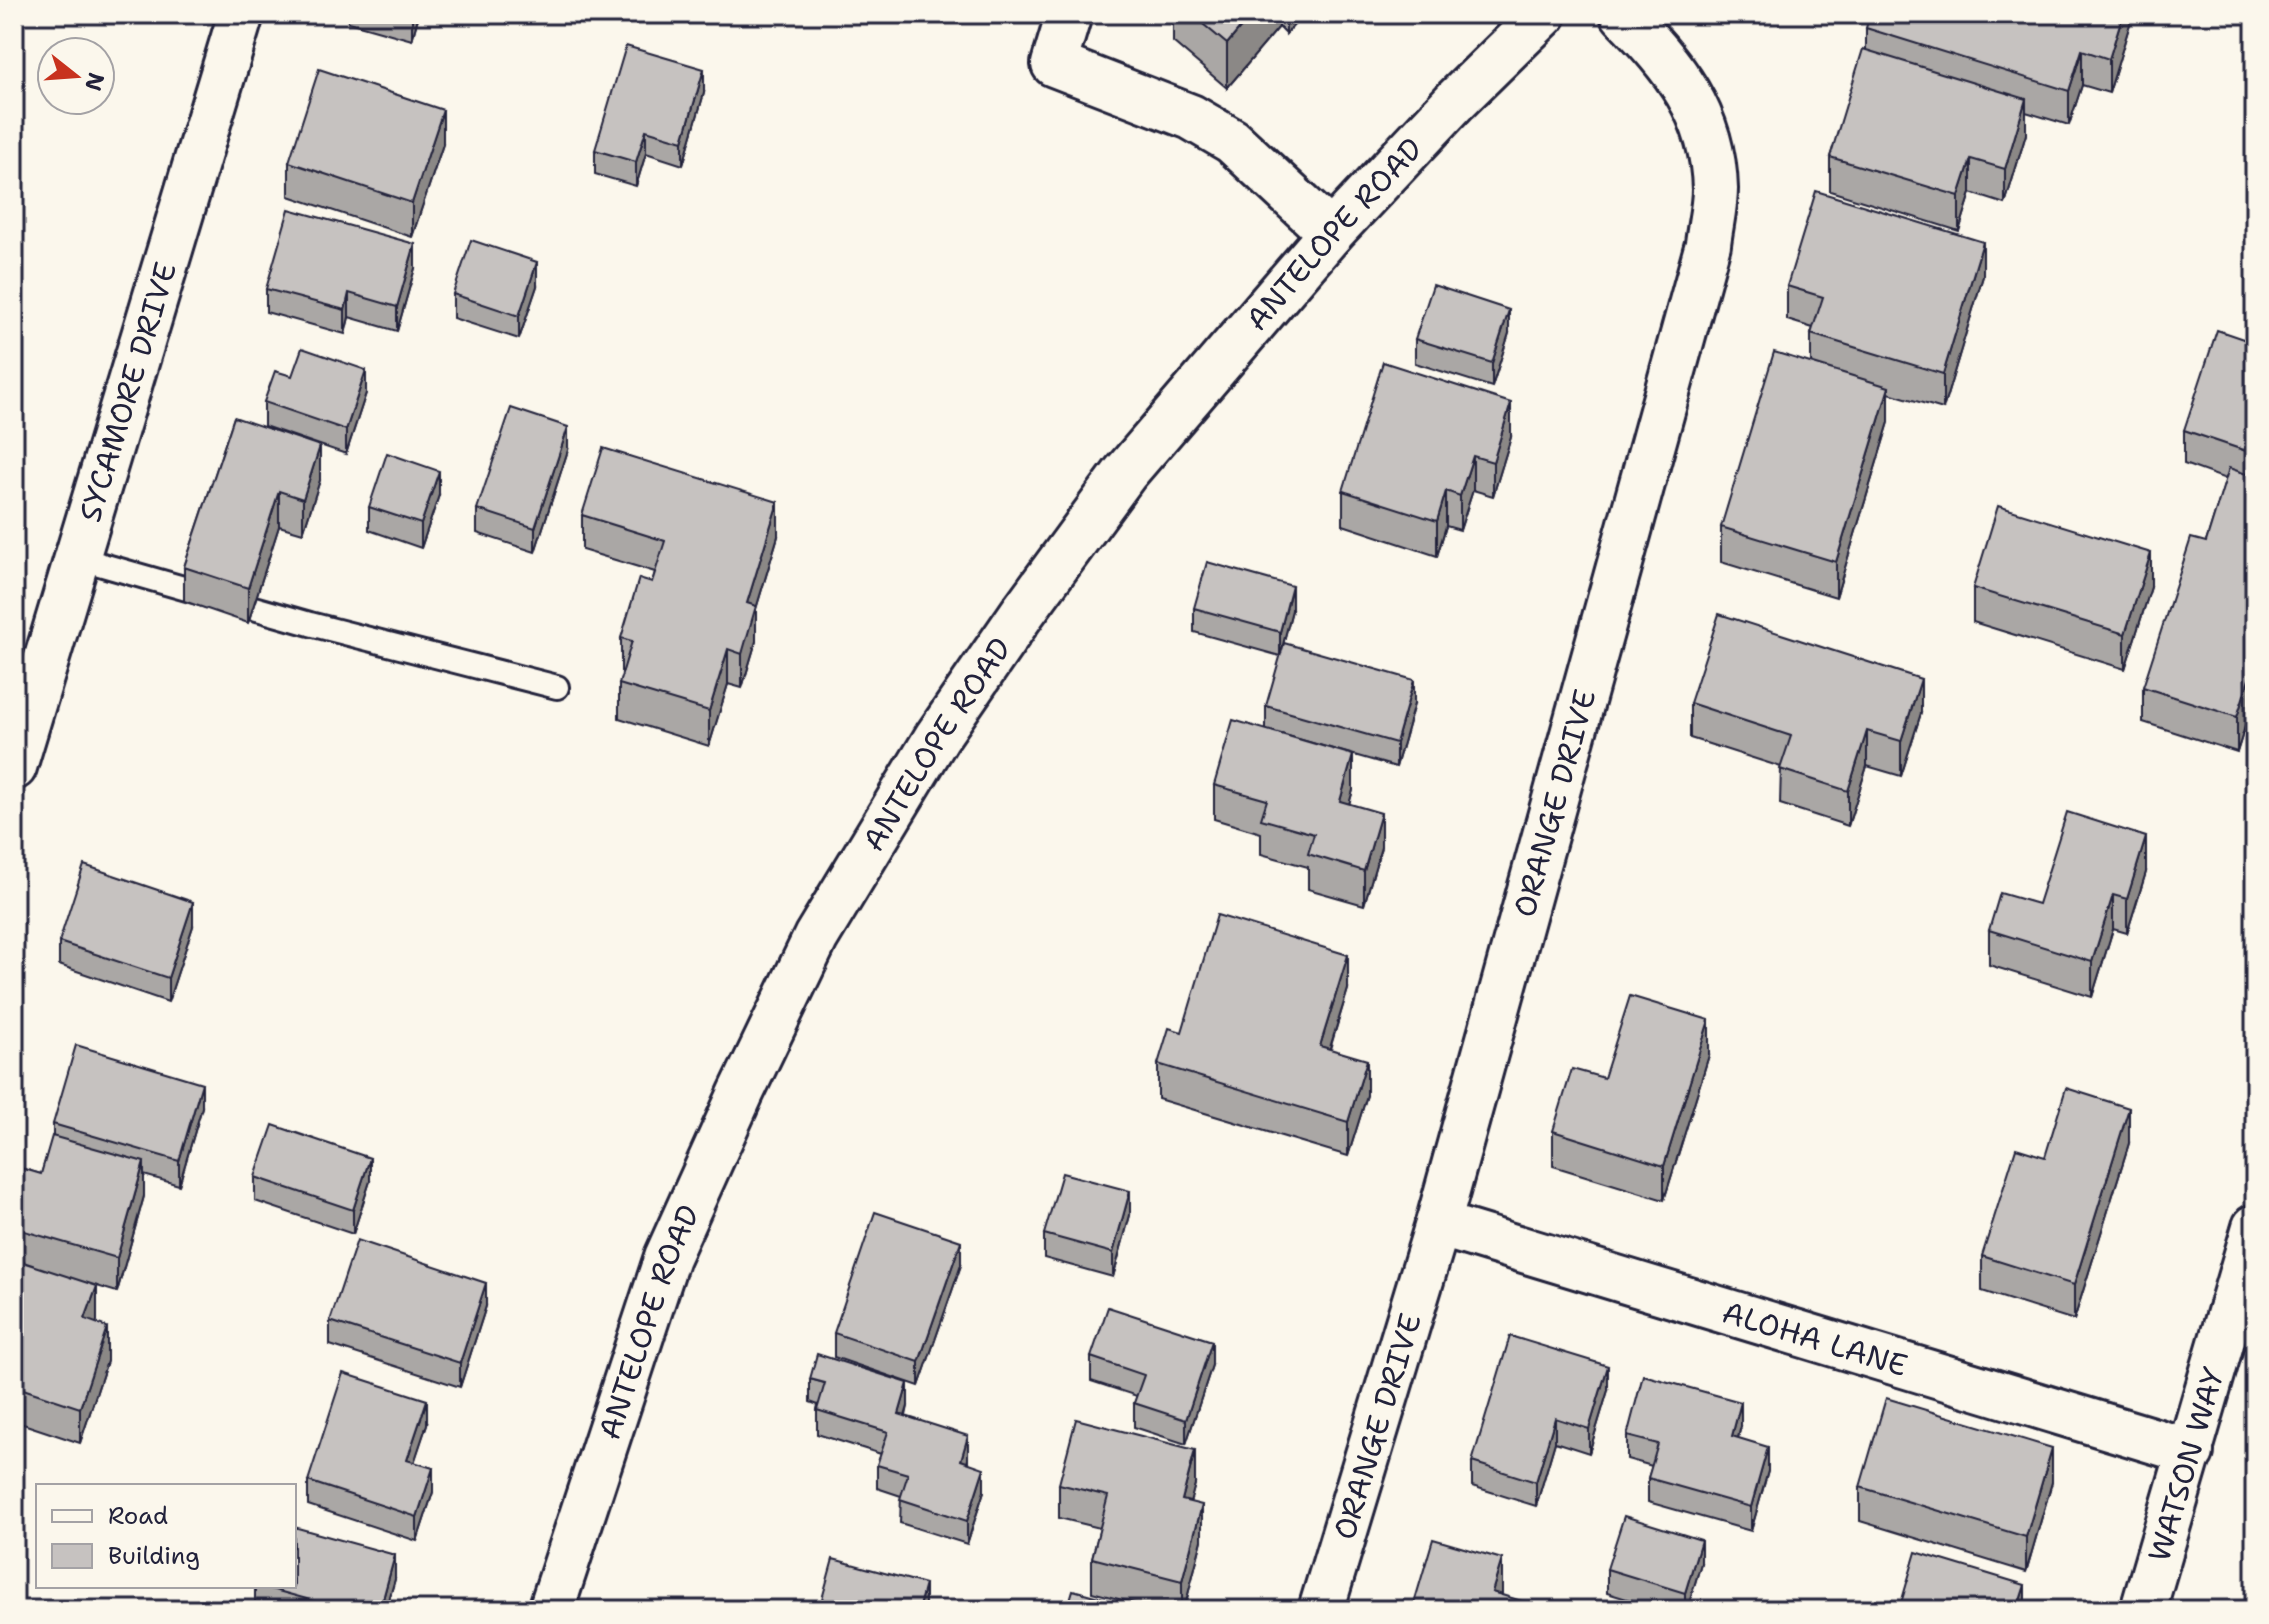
<svg xmlns="http://www.w3.org/2000/svg" width="2269" height="1624" font-family="'Shantell Sans',sans-serif">
<style>
.lines{fill:none;stroke-linecap:round;stroke-linejoin:round}
.lane-casing{stroke:#22223b;stroke-width:28}
.street-casing{stroke:#22223b;stroke-width:50}
.primary-casing{stroke:#22223b;stroke-width:50}
.lane{stroke:#fbf7ec;stroke-width:22}
.street{stroke:#fbf7ec;stroke-width:44}
.primary{stroke:#fbf7ec;stroke-width:44}
.wall{fill:#aaa7a5;stroke:#22223b;stroke-width:2}
.shaded-wall{fill:#8b8886;stroke:#22223b;stroke-width:2}
.building{fill:#c6c2c0;stroke:#22223b;stroke-width:2}
.labels{text-anchor:middle;dominant-baseline:central;stroke-width:6;stroke-linejoin:round;paint-order:stroke}
.street-label{font-size:30px;fill:#22223b;stroke:#fbf7ec}
</style>
<rect width="100%" height="100%" fill="#fbf7ec"/>
<filter id="ink" filterUnits="userSpaceOnUse"><feTurbulence type="fractalNoise" baseFrequency=".0125" numOctaves="2"/><feDisplacementMap in="SourceGraphic" scale="16" xChannelSelector="R" yChannelSelector="G"/><feConvolveMatrix kernelMatrix="1 2 1 2 8 2 1 2 1" color-interpolation-filters="sRGB"/></filter>
<g filter="url(#ink)">
<g class="lines">
<defs>
<path id="lane" d="M78 558 310 624 557 687"/>
<g id="street">
<path d="M1069 14 1054 64 1191 117 1232 141 1331 233"/>
<path id="s1" d="M14 767 241 14"/>
<path id="s2" d="M1438 1224 2191 1452"/>
<path id="s3" d="M1321 1610 1438 1224 1708 244C1710 226 1715 207 1715 189 1713 112 1674 67 1623 14"/>
<path id="s4" d="M2143 1610 2255 1227"/>
</g>
<g id="primary">
<path id="s5" d="M551 1610 667 1257 741 1093 816 937 937 737 1023 612 1125 473 1331 233 1456 100 1544 14"/>
</g>
</defs>
<use href="#lane" class="lane-casing"/>
<use href="#street" class="street-casing"/>
<use href="#primary" class="primary-casing"/>
<use href="#lane" class="lane"/>
<use href="#street" class="street"/>
<use href="#primary" class="primary"/>
</g>
<g class="wall">
<path d="M348 14H419L412 40 348 22Z"/>
<path d="M1173 14H1304L1286 34 1279 27 1227 88 1173 42Z"/>
<path d="M2133 14 2109 93 2082 85 2069 125 2026 112V134L2005 204 1971 193 1959 231 1830 191V157L1866 50V28Z"/>
<path d="M704 93 683 165 646 153 636 186 595 174V150Z"/>
<path d="M443 144 412 237 289 196V162Z"/>
<path d="M415 268 397 331 349 317 345 334 266 312V289Z"/>
<path d="M1983 276 1943 409 1889 393V422L1836 597 1721 562V527L1811 363V334L1813 328 1787 320V286Z"/>
<path d="M537 286 519 339 453 318V294Z"/>
<path d="M1509 333 1492 387 1415 363V339Z"/>
<path d="M2255 343V695L2237 752 2143 722V687L2206 542 2226 479 2184 464V430Z"/>
<path d="M292 376 366 393 346 454 264 426V402Z"/>
<path d="M234 417 320 480 303 533 279 526 248 623 184 601V567Z"/>
<path d="M1511 437 1493 496 1473 490 1460 530 1446 526 1437 556 1343 525V491Z"/>
<path d="M568 450 535 552 477 533V509Z"/>
<path d="M439 495 421 548 369 530V507Z"/>
<path d="M582 515 778 536 756 609V641L742 688 728 684 709 746 619 718V684L623 673 621 672V638L652 582 655 572 582 550Z"/>
<path d="M2151 587 2125 669 1973 622V588Z"/>
<path d="M1194 608 1292 610 1280 656 1194 632Z"/>
<path d="M1690 703 1921 713 1901 776 1867 766 1848 826 1780 804 1781 767 1690 738Z"/>
<path d="M1414 704 1396 767 1281 734 1353 790 1349 804 1381 847 1364 905 1308 889V867L1261 854V833L1214 819V785L1266 730V706Z"/>
<path d="M2146 872 2127 933 2113 929 2092 997 1989 965V930L2038 904Z"/>
<path d="M193 926 168 1002 59 965V942Z"/>
<path d="M1348 989 1330 1049 1367 1095 1348 1156 1158 1099V1064L1182 1032Z"/>
<path d="M1709 1055 1664 1200 1553 1166V1131L1604 1078Z"/>
<path d="M202 1107 179 1185 144 1175V1196L117 1292 97 1286 96 1323 107 1361 80 1443 14 1421V1166L41 1174 53 1136V1124Z"/>
<path d="M2129 1143 2074 1320 1982 1291V1256L2045 1157Z"/>
<path d="M255 1177 370 1181 353 1234 255 1201Z"/>
<path d="M1130 1215 1113 1277 1044 1258V1234Z"/>
<path d="M961 1265 919 1386 834 1357V1333Z"/>
<path d="M486 1306 460 1387 330 1345V1321Z"/>
<path d="M1091 1357 1212 1365 1186 1444 1134 1427V1403L1137 1396 1091 1381Z"/>
<path d="M810 1379 908 1406 906 1416 968 1459V1462L984 1491 967 1544 900 1523 901 1496 877 1488V1465L881 1454 817 1434V1410L818 1405 810 1402Z"/>
<path d="M1608 1390 1589 1453 1555 1442 1536 1506 1472 1486V1462Z"/>
<path d="M427 1424 414 1462 433 1492 417 1541 308 1505V1481Z"/>
<path d="M1741 1426 1738 1438 1768 1471 1751 1531 1648 1502V1478L1652 1466 1627 1459V1436Z"/>
<path d="M2052 1482 2026 1572 1860 1521V1487Z"/>
<path d="M1059 1484H1195L1190 1502 1202 1540 1184 1610H1160L1092 1592V1558L1100 1528 1059 1518Z"/>
<path d="M1701 1563 1687 1610H1663L1607 1593V1569Z"/>
<path d="M395 1579 386 1610H260L255 1608V1586H294Z"/>
</g>
<g class="shaded-wall">
<path d="M412 14H419L412 40Z"/>
<path d="M1252 14H1279V27L1227 88V44Z"/>
<path d="M1286 14H1304L1286 34Z"/>
<path d="M2123 14H2133L2109 93V59Z"/>
<path d="M2082 50V85L2069 125V91Z"/>
<path d="M704 69V93L683 165V141Z"/>
<path d="M2026 99V134L2005 204V169Z"/>
<path d="M443 110V144L412 237V203Z"/>
<path d="M646 130V153L636 186V162Z"/>
<path d="M1971 159V193L1959 231V196Z"/>
<path d="M1983 242V276L1943 409V374Z"/>
<path d="M415 244V268L397 331V307Z"/>
<path d="M537 262V286L519 339V316Z"/>
<path d="M349 293V317L345 334V310Z"/>
<path d="M1509 310V333L1492 387V363Z"/>
<path d="M366 370V393L346 454V430Z"/>
<path d="M2255 372V406L2248 395Z"/>
<path d="M1889 387V422L1836 597V562Z"/>
<path d="M1511 403V437L1493 496V462Z"/>
<path d="M568 427V450L535 552V528Z"/>
<path d="M320 446V480L303 533V499Z"/>
<path d="M1473 456V490L1460 530V496Z"/>
<path d="M439 471V495L421 548V524Z"/>
<path d="M279 491V526L248 623V588Z"/>
<path d="M1446 491V526L1437 556V521Z"/>
<path d="M778 502V536L756 609V641L742 688V654L747 603Z"/>
<path d="M2151 553V587L2125 669V634Z"/>
<path d="M1292 586V610L1280 656V632Z"/>
<path d="M728 649V684L709 746V711Z"/>
<path d="M2255 660V695L2237 752V717Z"/>
<path d="M1921 679V713L1901 776V741Z"/>
<path d="M1414 680V704L1396 767V743Z"/>
<path d="M1867 731V766L1848 826V791Z"/>
<path d="M1353 755V790L1340 836V801Z"/>
<path d="M1381 813V847L1364 905V871Z"/>
<path d="M2146 837V872L2127 933V899Z"/>
<path d="M2113 895V929L2092 997V962Z"/>
<path d="M193 902V926L168 1002V978Z"/>
<path d="M1348 955V989L1320 1080V1046Z"/>
<path d="M1709 1020V1055L1664 1200V1166Z"/>
<path d="M1367 1060V1095L1348 1156V1122Z"/>
<path d="M202 1083V1107L179 1185V1161Z"/>
<path d="M2129 1108V1143L2074 1320V1285Z"/>
<path d="M370 1158V1181L353 1234V1210Z"/>
<path d="M144 1162V1196L117 1292V1258Z"/>
<path d="M1130 1191V1215L1113 1277V1253Z"/>
<path d="M961 1241V1265L919 1386V1362Z"/>
<path d="M486 1283V1306L460 1387V1363Z"/>
<path d="M97 1286V1321L85 1354V1319Z"/>
<path d="M107 1327V1361L80 1443V1408Z"/>
<path d="M1212 1341V1365L1186 1444V1420Z"/>
<path d="M1608 1366V1390L1589 1453V1429Z"/>
<path d="M908 1383V1406L899 1437V1414Z"/>
<path d="M427 1400V1424L407 1484V1460Z"/>
<path d="M1741 1402V1426L1732 1460V1436Z"/>
<path d="M1555 1418V1442L1536 1506V1482Z"/>
<path d="M968 1436V1459L961 1484V1460Z"/>
<path d="M1768 1447V1471L1751 1531V1507Z"/>
<path d="M2052 1448V1482L2026 1572V1537Z"/>
<path d="M1195 1450V1484L1182 1534V1500Z"/>
<path d="M433 1468V1492L417 1541V1517Z"/>
<path d="M984 1468V1491L967 1544V1521Z"/>
<path d="M1202 1505V1540L1184 1610H1182V1581Z"/>
<path d="M1701 1540V1563L1687 1610H1685V1593Z"/>
<path d="M395 1555V1579L386 1610H380Z"/>
<path d="M1502 1559V1594L1497 1610 1492 1592Z"/>
<path d="M925 1584V1608L924 1610H918Z"/>
<path d="M2025 1585V1610H2017Z"/>
</g>
<g class="building">
<path d="M1191 14H1252L1227 44Z"/>
<path d="M1870 14H2123L2109 59 2082 50 2069 91 1866 28Z"/>
<path d="M626 46 704 69 683 141 646 130 636 162 595 150Z"/>
<path d="M1863 49 2026 99 2005 169 1971 159 1959 196 1830 157Z"/>
<path d="M319 69 443 110 412 203 289 162Z"/>
<path d="M1816 191 1983 242 1943 374 1811 334 1823 297 1787 286Z"/>
<path d="M289 209 415 244 397 307 349 293 345 310 266 289Z"/>
<path d="M471 240 537 262 519 316 453 294Z"/>
<path d="M1433 285 1509 310 1492 363 1415 339Z"/>
<path d="M2217 330 2255 343V372L2248 395 2255 397V454L2184 430Z"/>
<path d="M302 348 366 370 346 430 264 402 275 371 292 376Z"/>
<path d="M1774 352 1889 387 1836 562 1721 527Z"/>
<path d="M1383 362 1511 403 1493 462 1473 456 1460 496 1446 491 1437 521 1343 491Z"/>
<path d="M511 408 568 427 535 528 477 509Z"/>
<path d="M234 417 320 446 303 499 279 491 248 588 184 567Z"/>
<path d="M603 448 778 502 747 603 756 606 742 654 728 649 709 711 619 684 632 641 621 638 639 578 652 582 665 541 582 515Z"/>
<path d="M387 453 439 471 421 524 369 507Z"/>
<path d="M2229 468 2255 477V660L2237 717 2143 687 2191 538 2206 542Z"/>
<path d="M1998 506 2151 553 2125 634 1973 588Z"/>
<path d="M1207 562 1292 586 1280 632 1194 608Z"/>
<path d="M1719 614 1921 679 1901 741 1867 731 1848 791 1780 769 1791 736 1690 703Z"/>
<path d="M1284 643 1414 680 1396 743 1266 706Z"/>
<path d="M1233 720 1353 755 1340 801 1381 813 1364 871 1308 854 1314 834 1261 819 1267 800 1214 785Z"/>
<path d="M2067 812 2146 837 2127 899 2113 895 2092 962 1989 930 2000 893 2038 904Z"/>
<path d="M84 865 193 902 168 978 59 942Z"/>
<path d="M1217 915 1348 955 1320 1046 1367 1060 1348 1122 1158 1064 1169 1028 1182 1032Z"/>
<path d="M1630 996 1709 1020 1664 1166 1553 1131 1572 1069 1604 1078Z"/>
<path d="M76 1045 202 1083 179 1161 53 1124Z"/>
<path d="M2066 1088 2129 1108 2074 1285 1982 1256 2016 1148 2045 1157Z"/>
<path d="M273 1125 370 1158 353 1210 255 1177Z"/>
<path d="M52 1136 144 1162 117 1258 14 1228V1166L41 1174Z"/>
<path d="M1062 1173 1130 1191 1113 1253 1044 1234Z"/>
<path d="M875 1212 961 1241 919 1362 834 1333Z"/>
<path d="M357 1240 486 1283 460 1363 330 1321Z"/>
<path d="M14 1259 97 1286 85 1319 107 1327 80 1408 14 1386Z"/>
<path d="M1108 1307 1212 1341 1186 1420 1134 1403 1144 1375 1091 1357Z"/>
<path d="M1510 1336 1608 1366 1589 1429 1555 1418 1536 1482 1472 1462Z"/>
<path d="M817 1354 908 1383 899 1414 968 1436 961 1460 984 1468 967 1521 900 1499 908 1474 877 1465 888 1432 817 1410 825 1383 810 1379Z"/>
<path d="M343 1373 427 1400 407 1460 433 1468 417 1517 308 1481Z"/>
<path d="M1643 1375 1741 1402 1732 1436 1768 1447 1751 1507 1648 1478 1658 1444 1627 1436Z"/>
<path d="M1886 1398 2052 1448 2026 1537 1860 1487Z"/>
<path d="M1076 1419 1195 1450 1182 1500 1202 1505 1182 1581 1092 1558 1108 1496 1059 1484Z"/>
<path d="M1624 1516 1701 1540 1685 1593 1607 1569Z"/>
<path d="M294 1527 395 1555 380 1610H319L321 1603 260 1586H294Z"/>
<path d="M1433 1539 1502 1559 1492 1592 1551 1610H1412Z"/>
<path d="M1916 1552 2025 1585 2017 1610H1899Z"/>
<path d="M833 1559 925 1584 918 1610H819Z"/>
<path d="M1073 1590 1146 1610H1067Z"/>
</g>
</g>
<g class="labels">
<g class="street-label">
<text stroke="none"><textPath href="#s5" startOffset="1600">ANTELOPE ROAD</textPath></text>
<text stroke="none"><textPath href="#s1" startOffset="392">SYCAMORE DRIVE</textPath></text>
<text stroke="none"><textPath href="#s5" startOffset="952">ANTELOPE ROAD</textPath></text>
<text stroke="none"><textPath href="#s3" startOffset="840">ORANGE DRIVE</textPath></text>
<text stroke="none"><textPath href="#s5" startOffset="304">ANTELOPE ROAD</textPath></text>
<text stroke="none"><textPath href="#s2" startOffset="394">ALOHA LANE</textPath></text>
<text stroke="none"><textPath href="#s3" startOffset="192">ORANGE DRIVE</textPath></text>
<text stroke="none"><textPath href="#s4" startOffset="152">WATSON WAY</textPath></text>
</g>
</g>
<rect width="2269" height="1624" fill="none" stroke="#fbf7ec" stroke-width="48"/>
<rect x="24" y="24" width="2221" height="1576" fill="none" stroke="#22223b" stroke-width="3" filter="url(#ink)"/>
<rect x="36" y="1484" width="260" height="104" fill="#fbf7ec" stroke="#a4a2a5" stroke-width="2"/>
<rect x="52" y="1510" width="40" height="12" fill="#fbf7ec" stroke="#a4a2a5" stroke-width="2"/>
<text x="108" y="1524" font-size="24" fill="#22223b">Road</text>
<rect x="52" y="1544" width="40" height="24" fill="#c6c2c0" stroke="#a4a2a5" stroke-width="2"/>
<text x="108" y="1564" font-size="24" fill="#22223b">Building</text>
<g transform="translate(76 76) rotate(107)"><circle r="38" fill="#fbf7ec" stroke="#a4a2a5" stroke-width="2"/>
<path d="M0-6L14 30L0 20L-14 30Z" fill="#c8321e"/>
<text y="-12" font-size="22" font-weight="bold" text-anchor="middle" fill="#22223b">N</text>
</g>
</svg>
